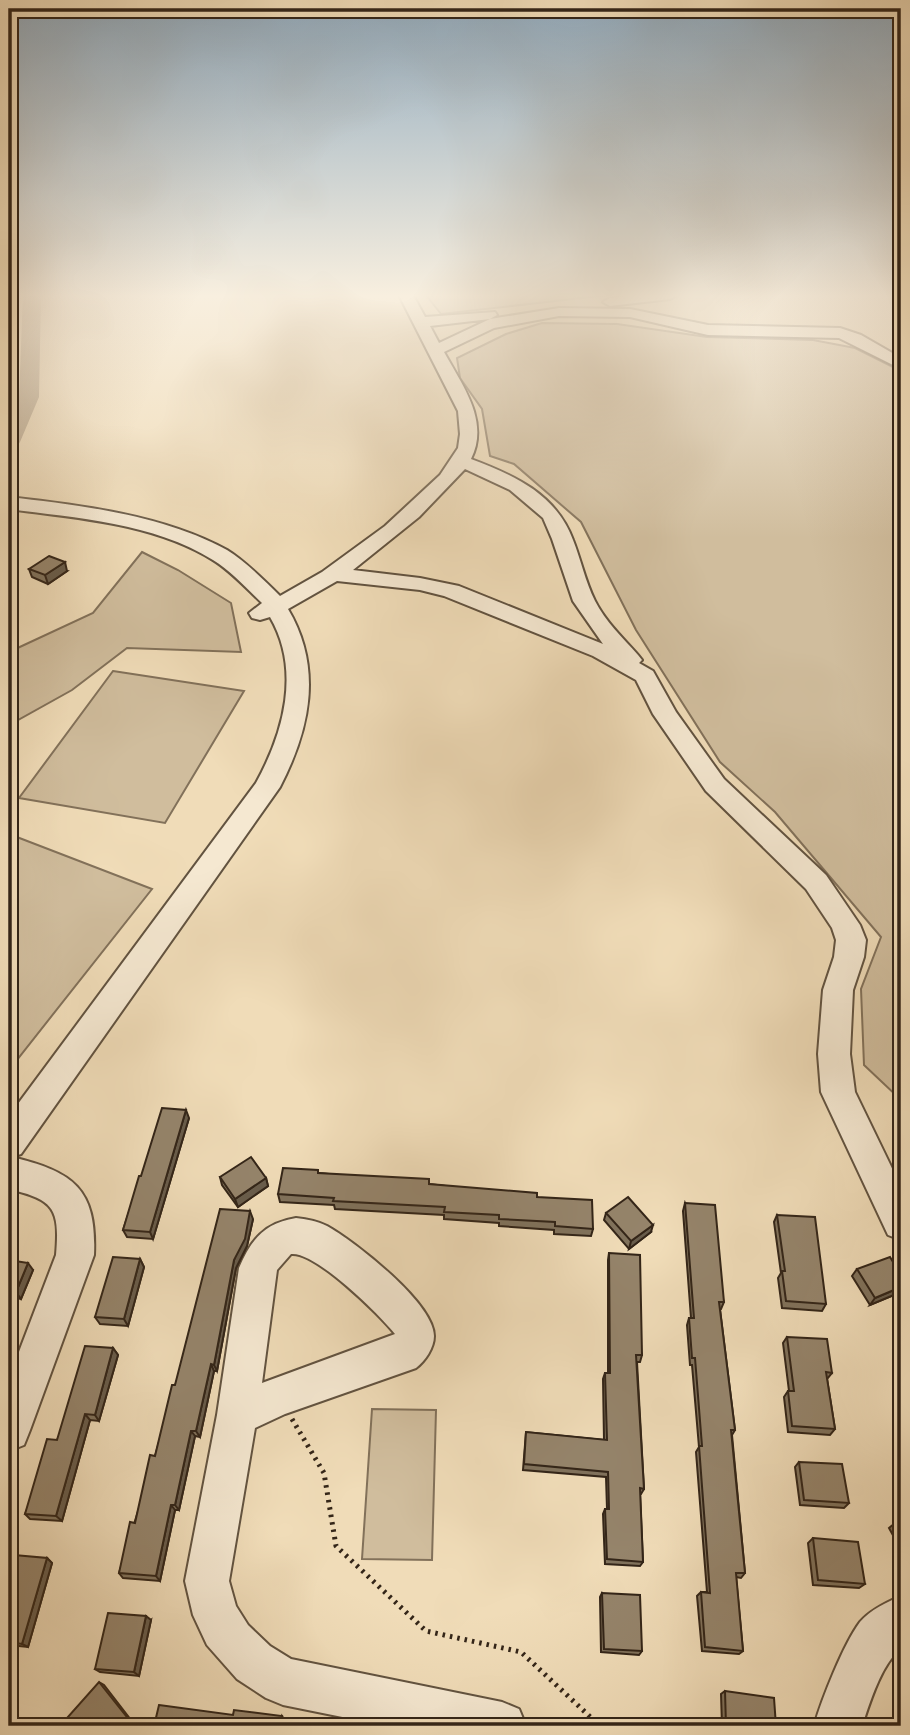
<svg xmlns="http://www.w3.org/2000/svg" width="910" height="1735" font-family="'EB Garamond',serif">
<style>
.green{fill:#d0bd9d;stroke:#82715a;stroke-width:2}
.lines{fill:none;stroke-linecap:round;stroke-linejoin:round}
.river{fill:#b09e82;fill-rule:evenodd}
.minor-casing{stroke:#625340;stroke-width:4}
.path{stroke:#332518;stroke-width:5;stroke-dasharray:2.5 5;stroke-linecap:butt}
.minor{fill:#f5e8d1;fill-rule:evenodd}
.wall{fill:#80725c;stroke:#332518;stroke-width:2}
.shaded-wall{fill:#685c4b;stroke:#332518;stroke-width:2}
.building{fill:#95846b;stroke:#332518;stroke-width:2}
</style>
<rect width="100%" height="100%" fill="#f0dcb8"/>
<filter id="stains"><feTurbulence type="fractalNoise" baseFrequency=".00286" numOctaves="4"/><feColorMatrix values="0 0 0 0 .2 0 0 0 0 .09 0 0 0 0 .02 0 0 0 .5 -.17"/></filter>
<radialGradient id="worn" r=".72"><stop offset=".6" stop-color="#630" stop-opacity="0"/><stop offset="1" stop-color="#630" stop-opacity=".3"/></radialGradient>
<g class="green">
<path d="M426 295H608L441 314Z"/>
<path d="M542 323 617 324 707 337 813 340 855 348 901 371V1100L864 1065 861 989 881 937 775 812 720 762 636 630 581 522 514 464 490 456 482 409 460 378 457 358 506 334Z"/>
<path d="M142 552 178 570 231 603 241 652 127 648 72 690 9 725V652L93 613Z"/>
<path d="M113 671 244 691 165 823 19 798Z"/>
<path d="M9 834 152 889 9 1070Z"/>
<path d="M372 1409 436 1410 432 1560 362 1559Z"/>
</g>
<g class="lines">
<path class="river" d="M23 295H41L39 397 20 442 17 447 9 448V419L19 397Z"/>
<defs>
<g id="minor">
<path d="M399 295H413L425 317 495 312 497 315 490 319 559 308 630 309 708 325 840 328 861 335 901 358V369L839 338 708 335 630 317 559 316 494 328 444 352C462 385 490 421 471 459 514 475 556 494 573 540 581 560 585 581 595 601 605 621 623 638 638 655L642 660 639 663 653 671 676 712 724 779 826 875 860 925 866 940 864 957 853 990 850 1054 855 1092 901 1187V1240L888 1235 821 1092 818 1054 823 990 834 957 836 940 832 928 806 889 706 791 653 714 636 680 593 656 444 596 420 590 337 581 288 609C323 668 310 729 280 787L21 1154 12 1157C73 1172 97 1188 94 1255L30 1430 24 1445 9 1451V1378L56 1255C60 1208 54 1200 9 1189V1116L256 783C284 732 301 670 270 617L260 620 252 618 249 613 262 603C247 589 231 571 213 560 154 523 76 518 9 509V497C79 505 164 515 227 550 245 561 265 581 280 596L322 572 385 526 440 475 458 448 460 434 458 411ZM490 319 439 343 430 326ZM465 469 510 490 543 518 552 539 573 601 603 644 459 586 420 578 353 570 419 517Z"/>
<path d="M633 295H677L670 299 610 306 603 302 610 298Z"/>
<path d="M296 1218C306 1219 317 1221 327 1226 354 1241 434 1303 434 1336 434 1348 425 1361 416 1368L285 1414 255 1428 229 1581 236 1606 248 1625 270 1646 291 1659 502 1702 519 1709 526 1726H387L283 1705 266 1698 237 1679 207 1645 193 1615 185 1581 217 1415 239 1268C251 1240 264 1223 296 1218ZM291 1254C315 1251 379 1314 395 1334L262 1383 277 1270Z"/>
<path d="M901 1596V1648C881 1665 870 1702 862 1726H814C822 1699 843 1645 860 1622 870 1610 887 1602 901 1596Z"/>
</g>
</defs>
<use href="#minor" class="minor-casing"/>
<path class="path" d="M292 1419 324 1473 336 1546 426 1631 521 1652 600 1726"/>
<use href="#minor" class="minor"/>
</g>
<g class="wall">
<path d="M29 569 67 571 48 584 32 577Z"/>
<path d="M189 1118 153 1239 127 1237 123 1230 141 1176Z"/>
<path d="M319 1173 429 1184 537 1197 593 1229 591 1236 554 1234V1230L499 1226V1223L444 1219V1215L335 1209 334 1205 280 1202 278 1194Z"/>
<path d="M220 1177 266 1178 268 1186 238 1207 222 1185Z"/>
<path d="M685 1203 724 1302 721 1309H720L735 1430 732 1435 745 1573 741 1578 736 1577 743 1651 739 1654 702 1651 697 1596 701 1592H707L696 1452 699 1447 692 1365H690L687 1325 689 1318H691L683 1211Z"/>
<path d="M606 1213 651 1232 629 1249 604 1220Z"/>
<path d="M777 1215 826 1304 822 1311 782 1308 778 1278 781 1273 774 1222Z"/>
<path d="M253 1219 247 1246 236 1268 217 1371H214L200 1437 195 1436 179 1510H175L160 1581 123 1578 119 1573 155 1456 175 1385Z"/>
<path d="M609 1253 642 1355 640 1362H637L644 1489 641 1494H640L643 1562 640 1566 605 1564 603 1514 605 1509H607L606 1477 523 1470 526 1432 604 1440 603 1379 605 1373H608V1260Z"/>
<path d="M140 1259 144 1267 128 1326 100 1324 95 1317Z"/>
<path d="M9 1260 33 1270 21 1299 9 1297Z"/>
<path d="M857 1269 901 1287V1292L870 1305 852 1276Z"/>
<path d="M787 1337 832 1373 827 1379 835 1429 830 1435 788 1432 784 1397 788 1391H789L783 1343Z"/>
<path d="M898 1343H901V1383H900L893 1350Z"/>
<path d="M113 1348 118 1355 99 1421 90 1420 62 1521 30 1519 25 1514 57 1440Z"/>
<path d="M799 1462 849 1503 844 1508 800 1505 795 1467Z"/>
<path d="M901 1520V1550L889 1528 895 1523Z"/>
<path d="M813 1538 865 1584 859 1588 813 1585 808 1543Z"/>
<path d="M47 1558 52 1563 28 1647 9 1645V1574Z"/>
<path d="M602 1593 642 1651 639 1655 601 1652 600 1597Z"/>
<path d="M151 1620 139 1676 100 1672 95 1669Z"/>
<path d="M725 1691 776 1726H722L721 1694Z"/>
</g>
<g class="shaded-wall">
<path d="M65 562 67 571 48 584 45 575Z"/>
<path d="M186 1110 189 1118 153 1239 150 1232Z"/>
<path d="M266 1178 268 1186 238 1207 235 1199Z"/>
<path d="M250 1211 253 1219 247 1246 236 1268 217 1371 214 1365 234 1260Z"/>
<path d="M653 1225 651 1232 629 1249 631 1241Z"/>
<path d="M140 1259 144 1267 128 1326 124 1319Z"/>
<path d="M28 1263 33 1270 21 1299 16 1292Z"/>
<path d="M901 1287V1292L870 1305 875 1298Z"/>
<path d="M113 1348 118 1355 99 1421 95 1415Z"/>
<path d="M211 1364 214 1371 200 1437 196 1431Z"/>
<path d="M85 1414 90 1420 62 1521 56 1516Z"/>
<path d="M191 1431 195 1436 179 1510 175 1505Z"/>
<path d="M171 1505 175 1510 160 1581 156 1576Z"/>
<path d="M47 1558 52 1563 28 1647 22 1644Z"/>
<path d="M146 1616 151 1620 139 1676 134 1672Z"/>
<path d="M99 1682 104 1685 134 1724 132 1726H125Z"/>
<path d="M282 1716 284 1719 283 1726H280Z"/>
</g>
<g class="building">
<path d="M49 556 65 562 45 575 29 569Z"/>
<path d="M162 1108 186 1110 150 1232 123 1230 139 1176H141Z"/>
<path d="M251 1157 266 1178 235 1199 220 1177Z"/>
<path d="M283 1168 318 1170V1173L429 1179V1184L537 1193V1197L592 1200 593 1229 555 1226V1222L499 1219V1215L444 1212 445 1207 333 1201 334 1198 278 1194Z"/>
<path d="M628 1197 653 1225 631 1241 606 1213Z"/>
<path d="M685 1203 715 1205 724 1302H719L735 1430H731L745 1573H736L743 1651 705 1647 701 1592 710 1593 699 1446H702L695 1358H692L689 1318H694Z"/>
<path d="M220 1209 250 1211 245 1239 234 1260 214 1365 211 1364 196 1431H191L175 1505H171L156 1576 119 1573 130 1522 135 1523 150 1455 155 1456 172 1385H175Z"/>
<path d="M777 1215 815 1217 826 1304 786 1301 782 1271H785Z"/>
<path d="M609 1253 640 1255 642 1355H636L644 1489 640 1488 643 1562 607 1559 605 1509H609L608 1472 524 1464 526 1432 607 1440 605 1373H610Z"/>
<path d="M113 1257 140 1259 124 1319 95 1317Z"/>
<path d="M890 1257 901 1275V1287L875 1298 857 1269Z"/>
<path d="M9 1260 28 1263 16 1292 9 1291Z"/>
<path d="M787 1337 827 1339 832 1373 826 1372 835 1429 792 1426 788 1391H794Z"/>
<path d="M898 1343H901V1358Z"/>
<path d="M85 1346 113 1348 95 1415 85 1414 56 1516 25 1514 47 1439 57 1440Z"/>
<path d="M799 1462 842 1464 849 1503 804 1500Z"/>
<path d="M901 1520V1535L895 1523Z"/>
<path d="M813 1538 858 1542 865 1584 818 1580Z"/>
<path d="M14 1555 47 1558 22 1644 9 1642V1574Z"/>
<path d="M602 1593 640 1595 642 1651 604 1649Z"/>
<path d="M108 1613 146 1616 134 1672 95 1669Z"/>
<path d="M99 1682 130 1721 125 1726H73L67 1718Z"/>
<path d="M725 1691 774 1698 776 1726H726Z"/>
<path d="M159 1705 233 1715 234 1710 282 1716 280 1726H154Z"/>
</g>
<linearGradient id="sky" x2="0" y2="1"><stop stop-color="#91abbf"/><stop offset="0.55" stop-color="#f8efdf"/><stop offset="1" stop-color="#f8efdf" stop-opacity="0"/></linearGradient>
<rect width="910" height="538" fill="url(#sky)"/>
<rect width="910" height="1735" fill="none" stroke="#f0dcb8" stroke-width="35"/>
<rect x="10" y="10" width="889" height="1714" fill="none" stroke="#332518" stroke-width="3.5"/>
<rect x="18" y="18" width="875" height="1700" fill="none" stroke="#332518" stroke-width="2"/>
<rect width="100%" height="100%" filter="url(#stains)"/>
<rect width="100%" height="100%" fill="url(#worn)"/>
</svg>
